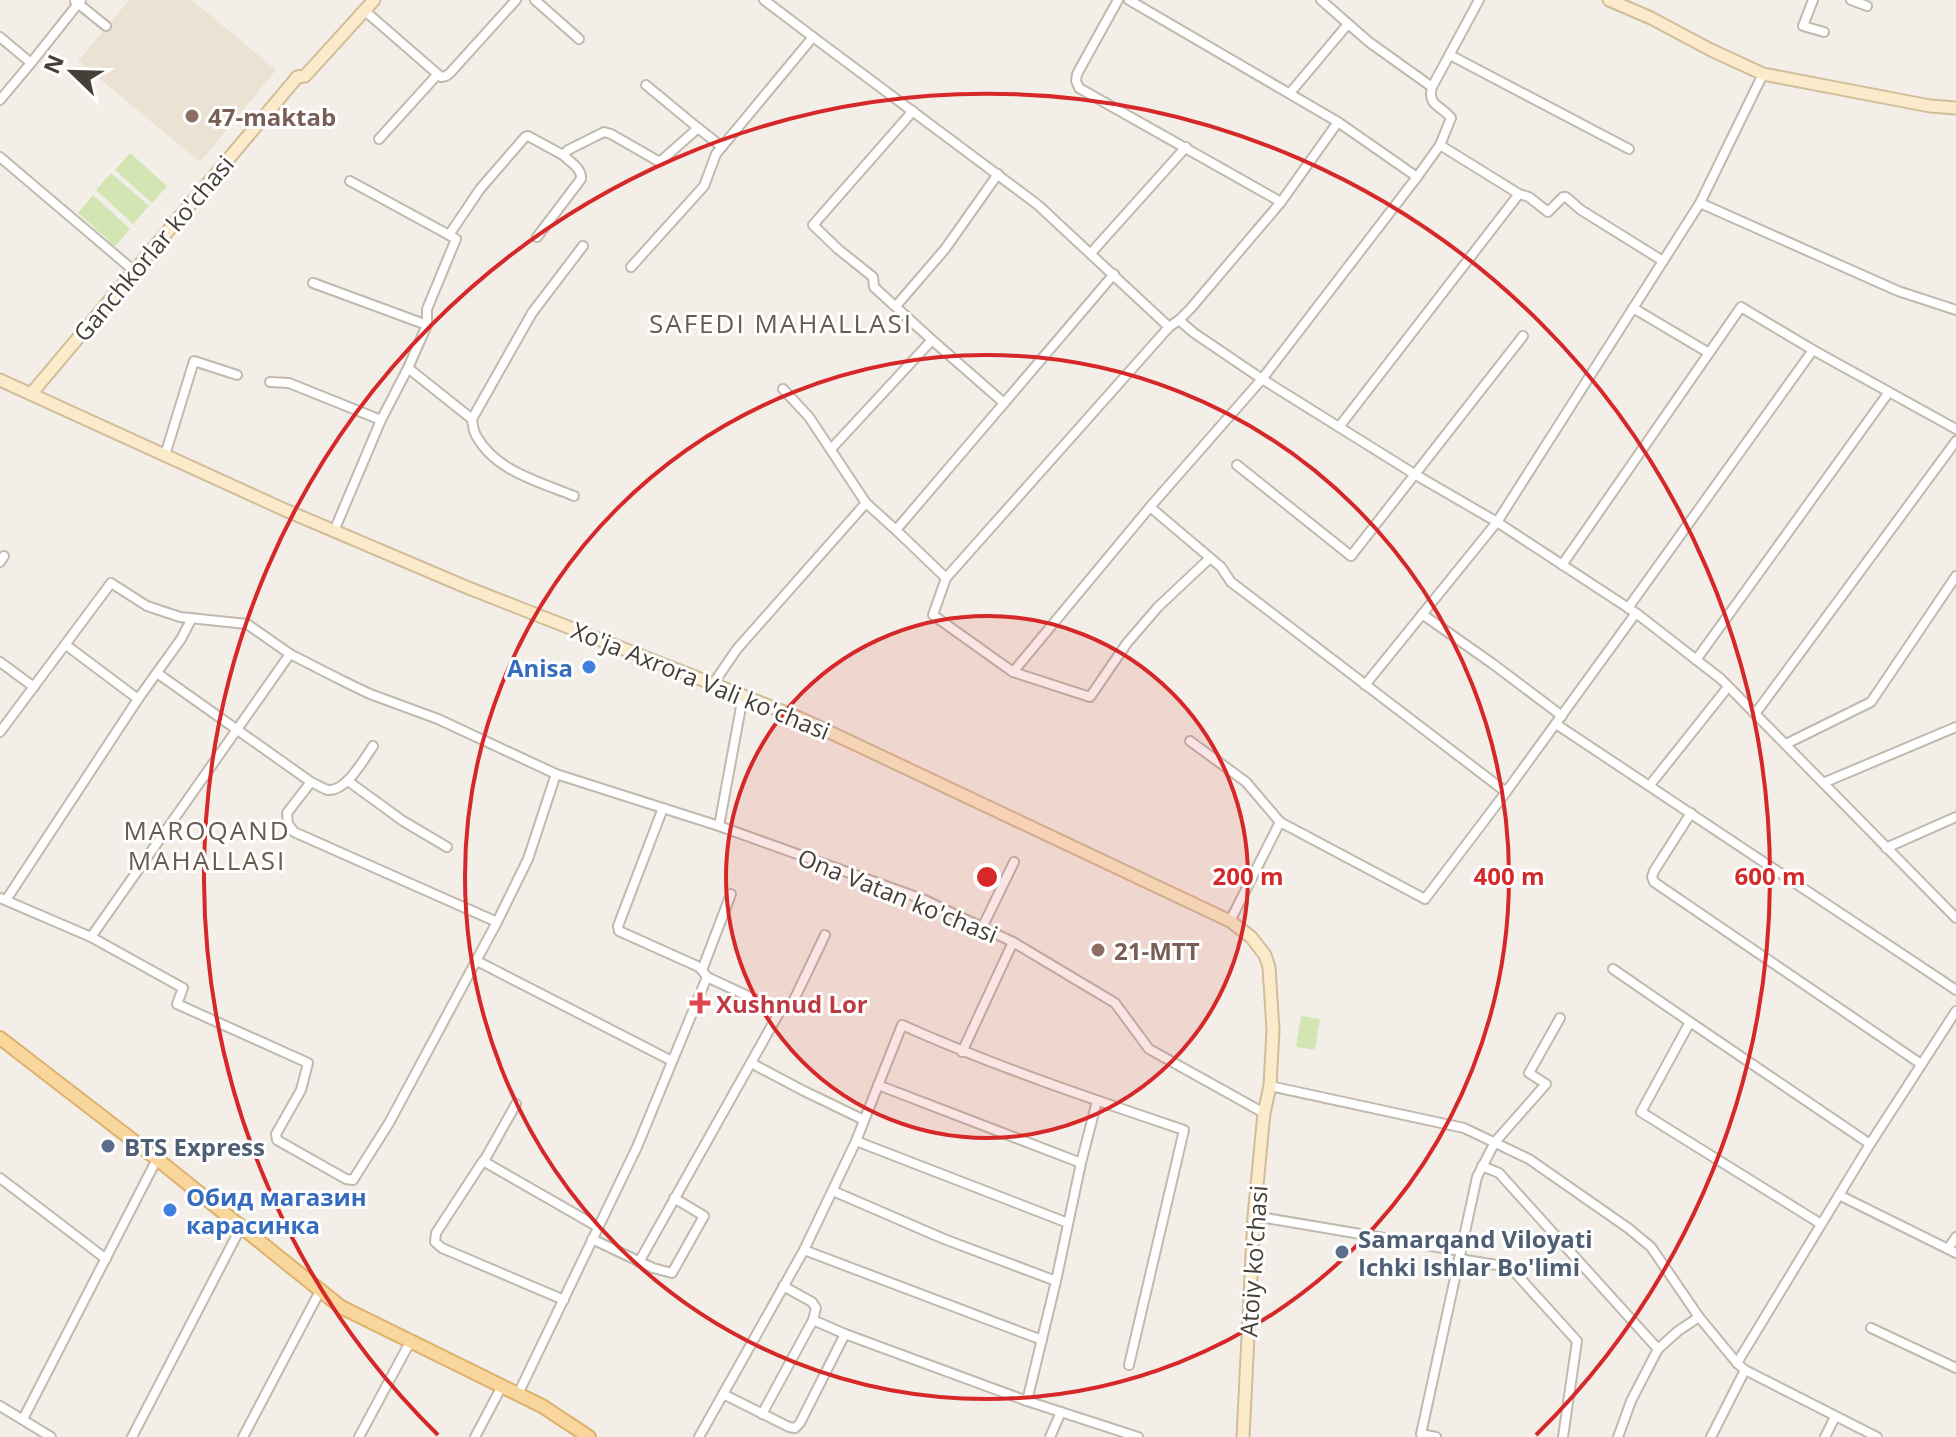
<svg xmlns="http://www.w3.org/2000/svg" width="1956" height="1437" font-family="'Open Sans',sans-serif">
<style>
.education{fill:#ece2d3}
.green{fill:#d3e5b3}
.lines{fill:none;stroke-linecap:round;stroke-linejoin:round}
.street-casing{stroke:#c1b9ae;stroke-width:12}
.secondary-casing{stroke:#d1bd9a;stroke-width:15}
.primary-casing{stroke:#ddb16c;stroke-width:16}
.street{stroke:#fff;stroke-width:8}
.secondary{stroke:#fcebca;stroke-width:11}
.primary{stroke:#f9d69c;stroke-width:12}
.ring{fill:none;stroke:#d62828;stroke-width:4}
.education-dot{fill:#8d6e63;stroke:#fff;stroke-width:3}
.shop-dot{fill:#3f7fe0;stroke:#fff;stroke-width:3}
.health-dot{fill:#e0444e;stroke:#fff;stroke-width:3}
.service-dot{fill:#5c6f8a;stroke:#fff;stroke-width:3}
.labels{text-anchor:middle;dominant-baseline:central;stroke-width:6;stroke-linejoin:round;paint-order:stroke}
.education-label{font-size:24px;font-weight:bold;fill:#785e54;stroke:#fff;text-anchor:start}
.street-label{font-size:24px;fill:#463f37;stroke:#fff}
.shop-label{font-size:24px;font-weight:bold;fill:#366cbe;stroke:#fff;text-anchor:end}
.health-label{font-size:24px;font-weight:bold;fill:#be3a42;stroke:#fff;text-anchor:start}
.service-label{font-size:24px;font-weight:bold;fill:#4e5e75;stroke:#fff;text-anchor:start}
.neighbourhood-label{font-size:26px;letter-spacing:2px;fill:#695c4f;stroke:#fff}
.centre{fill:#d62828;stroke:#fff;stroke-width:4}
.ring-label{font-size:24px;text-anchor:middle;font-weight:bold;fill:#d62828;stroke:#fff;stroke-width:6;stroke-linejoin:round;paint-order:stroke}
</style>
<rect width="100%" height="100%" fill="#f3efe8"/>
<path class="education" d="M129 0H192L276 70 200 162 78 61Z"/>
<g class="green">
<path d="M130 153 167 186 152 203 115 170Z"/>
<path d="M111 173 149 206 133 224 96 190Z"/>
<path d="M93 195 130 229 115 246 78 213Z"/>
<path d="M1301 1016 1320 1019 1315 1050 1296 1047Z"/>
</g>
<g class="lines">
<defs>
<g id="street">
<path d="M535 0 579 39"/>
<path d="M1118 0 1077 74 1076 81 1079 88 1281 202"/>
<path d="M1321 0 1369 42 1432 87"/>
<path d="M1813 0 1803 26 1824 32"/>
<path d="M1851 0 1867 6"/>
<path d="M75 1 106 26"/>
<path d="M365 11 441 77 446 76 450 73 516 0"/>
<path d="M0 37 31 63 0 100"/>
<path d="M813 37 1038 205 1169 327 1179 320 1191 308 1281 202 1338 122 1129 0"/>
<path d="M1450 55 1629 149"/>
<path d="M31 63 81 0"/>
<path d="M646 85 698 128"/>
<path d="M1290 93 1348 24"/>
<path d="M913 111 813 225 838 249 873 277 874 287 932 340 1004 403"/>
<path d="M1338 122 1417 177"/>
<path d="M379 139 437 75"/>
<path d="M0 157 133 270"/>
<path d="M350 181 449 235 480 189 525 137 528 136 563 155 568 150 604 132 611 134 658 161 662 160 698 128 722 147"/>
<path d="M1519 194 1529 197 1548 212 1563 197H1566L1581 210 1663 261"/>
<path d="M1700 203 1898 291 1956 310"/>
<path d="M537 237 581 179C582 168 570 162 563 155"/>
<path d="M1091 253 1186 147"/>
<path d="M631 267 704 186 716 154 813 37 764 0"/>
<path d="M313 283 427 325 408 368"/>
<path d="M896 306 945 249 998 174"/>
<path d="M1633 308 1709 353"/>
<path d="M1179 320 1194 333 1262 379 1416 475 1497 522 1636 613 1721 679 1956 918"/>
<path d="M427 325V309L456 239 449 235"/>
<path d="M1813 350 1956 429"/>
<path d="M270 382 289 383 381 420"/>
<path d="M783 389 809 417 866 503"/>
<path d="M472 419C473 425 473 432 477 437 496 471 540 482 574 496"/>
<path d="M1339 427 1519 194 1440 145"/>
<path d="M831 449 932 340"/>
<path d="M165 455 194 361 237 375"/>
<path d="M1237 465 1351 556 1523 336"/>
<path d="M1150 507 1221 567 1231 582 1506 792"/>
<path d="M896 530 946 578 1169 327"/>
<path d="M334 531 381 420 408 368 472 419 532 313 583 246"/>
<path d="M0 562 4 556"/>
<path d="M1562 565 1741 307 1813 350 1628 608"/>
<path d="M946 578 933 615 1013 672 1150 507 1262 379 1417 177 1440 145 1451 118C1441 105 1427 106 1432 87L1479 0"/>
<path d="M1422 614 1493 664 1562 716"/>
<path d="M66 645 138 699"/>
<path d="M1696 660 1889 392"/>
<path d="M0 662 34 687"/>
<path d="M1013 672 1090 697 1127 643 1158 607 1210 558"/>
<path d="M157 673 311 782 287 813 288 824 294 832 497 922"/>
<path d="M713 684 737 649 866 503 896 530 1114 274"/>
<path d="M1365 685 1497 522 1700 203 1763 74"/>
<path d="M1755 714 1956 441"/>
<path d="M1556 724 1956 990"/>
<path d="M0 732 111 583 147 606 180 617 247 624 290 654 343 681 370 694 438 719 556 774 719 826 925 900 1013 942 1115 1003 1149 1049 1264 1113"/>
<path d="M1190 741 1246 782 1280 822"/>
<path d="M1786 744 1871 702 1956 576"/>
<path d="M348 781 403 821 447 847"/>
<path d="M311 782C316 784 323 789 328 790 346 792 364 759 373 746"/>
<path d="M1823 783 1956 727"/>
<path d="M1650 785 1728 687"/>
<path d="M1691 813 1654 871 1652 877 1654 882 1921 1064"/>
<path d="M719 826 743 696"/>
<path d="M1886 848 1956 817"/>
<path d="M0 898 91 937 183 988 177 1004 308 1063 301 1090 276 1134 277 1140 346 1179 353 1180 389 1123 497 922 528 859 556 774"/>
<path d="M6 900 138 699 181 639 192 618"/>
<path d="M1230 921 1280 822 1425 899 1506 792 1636 613"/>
<path d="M982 928 1014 862"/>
<path d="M91 937 290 654"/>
<path d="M477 961 672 1061"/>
<path d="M1613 969 1690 1022"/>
<path d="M702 970 731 894"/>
<path d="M780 1011 791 1006 825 935"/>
<path d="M962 1052 1013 942"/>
<path d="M751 1063 802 1090 864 1120"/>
<path d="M878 1085 1081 1163"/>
<path d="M1270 1086 1464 1128 1529 1159 1628 1228 1651 1247 1699 1317 1737 1363 1745 1370 1877 1437"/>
<path d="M856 1141 1068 1223"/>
<path d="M484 1161 516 1104"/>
<path d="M1482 1166 1499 1173 1658 1349 1678 1331 1699 1317"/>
<path d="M0 1178 106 1259"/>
<path d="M833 1191 944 1239 1056 1281"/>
<path d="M1839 1195 1956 1253"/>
<path d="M1254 1216 1461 1251"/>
<path d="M1821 1224 1641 1112 1690 1022 1870 1144"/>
<path d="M592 1239 653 1268 672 1273 704 1216 674 1198"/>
<path d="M1948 1249 1956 1237"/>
<path d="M804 1250 1042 1340"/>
<path d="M1459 1259 1510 1267 1577 1341 1563 1437"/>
<path d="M639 1262 780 1011 707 977"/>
<path d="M783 1286 812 1302 816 1308 813 1320"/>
<path d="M564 1300 442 1248 435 1242 436 1233 483 1161 598 1227"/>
<path d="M1871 1328 1956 1368"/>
<path d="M1737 1363 1870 1144 1956 1011"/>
<path d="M518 1394 637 1147 707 977 702 970 697 966 619 931 618 926 663 808"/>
<path d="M723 1394 789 1427 795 1428 800 1423 845 1334"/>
<path d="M1027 1401 1056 1281 1081 1163 1097 1101"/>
<path d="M0 1406 51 1437"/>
<path d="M762 1414 813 1320 845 1334 1027 1401 1138 1437"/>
<path d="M23 1419 157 1159"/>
<path d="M132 1437 241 1227"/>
<path d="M243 1437 320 1291"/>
<path d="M359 1437 410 1342"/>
<path d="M475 1437 502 1386"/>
<path d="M699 1437 804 1250 856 1141 902 1025C994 1066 1089 1098 1184 1130L1129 1365"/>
<path d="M1050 1437 1061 1412"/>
<path d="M1436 1437 1421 1434 1477 1177 1495 1142 1546 1084 1529 1073 1560 1018"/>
<path d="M1618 1437 1631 1401 1658 1349"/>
<path d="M1711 1437 1745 1370"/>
<path d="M1825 1437 1835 1417"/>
</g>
<g id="secondary">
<path d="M1609 0 1651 18 1711 50 1763 74 1930 106 1956 108"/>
<path d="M0 380 285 510 466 587 802 719 1230 921 1251 937 1265 955 1269 967 1273 1030 1270 1086 1264 1113 1254 1216 1243 1437"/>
<path d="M31 394 294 81 297 77 305 76 374 0"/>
</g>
<path id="primary" d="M0 1038 157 1159 341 1307 542 1406 589 1437"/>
</defs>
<use href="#street" class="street-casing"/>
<use href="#secondary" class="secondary-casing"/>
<use href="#primary" class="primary-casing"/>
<use href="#street" class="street"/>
<use href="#secondary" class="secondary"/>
<use href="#primary" class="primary"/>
</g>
<circle cx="987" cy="877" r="261" fill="#d62828" fill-opacity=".12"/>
<g class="ring">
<circle cx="987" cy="877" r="261"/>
<circle cx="987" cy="877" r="522"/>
<path d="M438 1435A783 783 0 1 1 1536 1435"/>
</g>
<g class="education-dot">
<circle cx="192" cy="116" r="8"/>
<circle cx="1098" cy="950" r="8"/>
</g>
<g class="shop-dot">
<circle cx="589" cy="667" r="8"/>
<circle cx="170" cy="1210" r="8"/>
</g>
<path class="health-dot" d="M696 991h8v8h8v8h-8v8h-8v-8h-8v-8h8z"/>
<g class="service-dot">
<circle cx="108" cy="1146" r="8"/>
<circle cx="1342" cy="1252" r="8"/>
</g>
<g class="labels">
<g class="education-label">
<text x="208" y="116">47-maktab</text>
<text x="1114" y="950">21-MTT</text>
</g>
<g class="street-label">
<text transform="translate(153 248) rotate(-50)">Ganchkorlar ko'chasi</text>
<text transform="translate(701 680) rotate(22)">Xo'ja Axrora Vali ko'chasi</text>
<text transform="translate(898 895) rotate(22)">Ona Vatan ko'chasi</text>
<text transform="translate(1253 1261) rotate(-86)">Atoiy ko'chasi</text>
</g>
<g class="shop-label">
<text x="573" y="667">Anisa</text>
<text x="186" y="1196" text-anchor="start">Обид магазин<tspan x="186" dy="28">карасинка</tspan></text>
</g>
<g class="health-label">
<text x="716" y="1003">Xushnud Lor</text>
</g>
<g class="service-label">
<text x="124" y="1146">BTS Express</text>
<text x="1358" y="1238">Samarqand Viloyati<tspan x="1358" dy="28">Ichki Ishlar Bo'limi</tspan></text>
</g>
<g class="neighbourhood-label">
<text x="781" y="323">SAFEDI MAHALLASI</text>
<text x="207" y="830">MAROQAND<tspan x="207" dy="30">MAHALLASI</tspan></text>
</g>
</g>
<circle cx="987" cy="877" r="12" class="centre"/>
<g class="ring-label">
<text x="1248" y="885">200 m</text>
<text x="1509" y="885">400 m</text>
<text x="1770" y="885">600 m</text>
</g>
<g transform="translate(72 72) rotate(293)" stroke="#ffffff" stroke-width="6" paint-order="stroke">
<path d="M0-6L14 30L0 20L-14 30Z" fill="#463f37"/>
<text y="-12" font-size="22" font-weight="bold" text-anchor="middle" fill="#463f37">N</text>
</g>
</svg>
